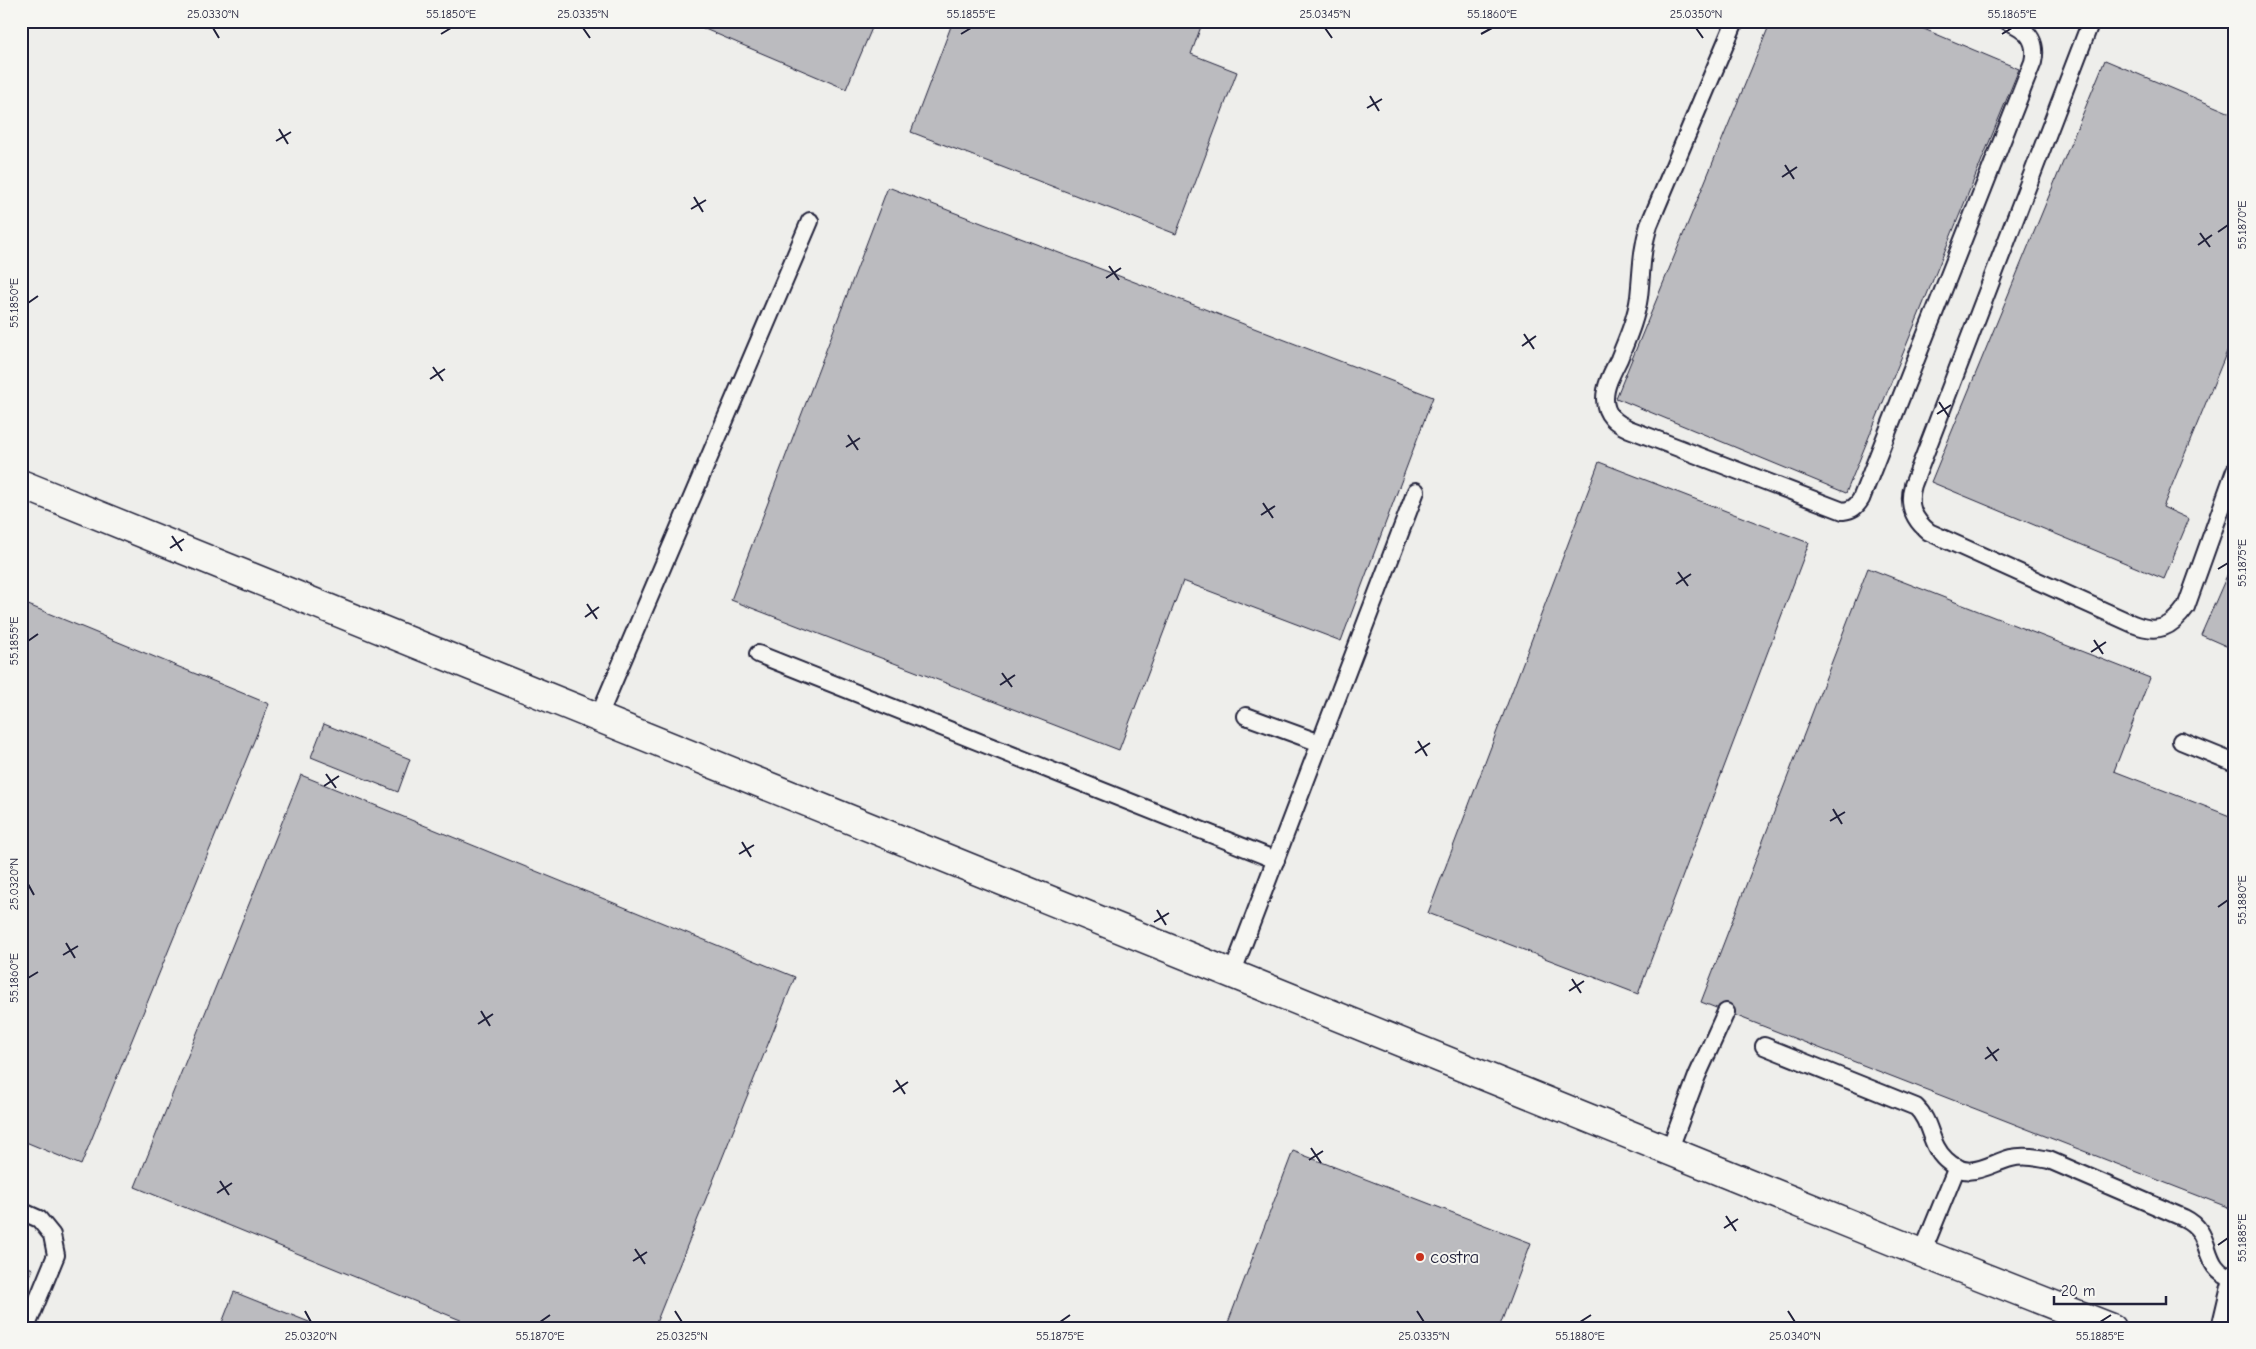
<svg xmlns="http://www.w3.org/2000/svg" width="2256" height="1349" font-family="'Comic Neue',sans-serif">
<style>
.building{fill:#bbbbbf;stroke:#22223b}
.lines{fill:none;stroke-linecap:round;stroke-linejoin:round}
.lane-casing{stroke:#22223b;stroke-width:20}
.street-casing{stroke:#22223b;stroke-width:31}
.lane{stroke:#f6f6f2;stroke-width:16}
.street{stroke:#f6f6f2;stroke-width:28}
.ticks{fill:none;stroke:#22223b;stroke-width:2}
.poi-dot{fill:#c8321e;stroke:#f6f6f2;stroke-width:2}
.labels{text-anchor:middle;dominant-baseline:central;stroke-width:4;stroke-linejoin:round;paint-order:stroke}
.poi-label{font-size:19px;fill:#22223b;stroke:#f6f6f2;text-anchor:start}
.neatline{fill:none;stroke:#22223b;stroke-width:2}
.ticks-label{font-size:12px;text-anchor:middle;fill:#22223b}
</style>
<rect width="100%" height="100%" fill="#eeeeeb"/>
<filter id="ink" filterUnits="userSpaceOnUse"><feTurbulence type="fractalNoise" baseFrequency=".02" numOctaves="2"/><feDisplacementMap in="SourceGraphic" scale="10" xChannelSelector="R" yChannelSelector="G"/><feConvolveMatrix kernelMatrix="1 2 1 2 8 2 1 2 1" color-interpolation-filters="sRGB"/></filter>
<g filter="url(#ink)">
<g class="building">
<path d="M686 21H875L846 89Z"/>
<path d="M953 21H1203L1191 54 1237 72 1176 234 911 132Z"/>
<path d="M1771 21H1905L2019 69 1846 493 1616 398Z"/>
<path d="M2105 60 2235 115V332L2163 507 2189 519 2164 579 1931 482Z"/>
<path d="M888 187 1433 397 1341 641 1183 581 1119 750 731 600Z"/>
<path d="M1599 462 1809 543 1638 994 1428 913Z"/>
<path d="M2235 557V650L2201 635Z"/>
<path d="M1868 568 2150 678 2114 771 2235 818V1210L1701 1002Z"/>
<path d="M21 602 269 704 81 1165 21 1140Z"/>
<path d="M324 724 410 759 398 792 311 757Z"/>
<path d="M301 775 795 977 654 1328H480L135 1187Z"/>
<path d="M1293 1151 1531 1243 1499 1328H1226Z"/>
<path d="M21 1264 33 1269 21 1298Z"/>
<path d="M234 1292 324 1328H220Z"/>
</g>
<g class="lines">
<defs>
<g id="lane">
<path d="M1735 21 1649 225C1641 252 1642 270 1639 297 1636 319 1627 339 1619 359 1613 371 1605 385 1605 399 1605 415 1616 423 1629 429L1843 511C1852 510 1856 507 1861 499L2033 62C2038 40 2027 29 2007 21"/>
<path d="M2091 21 1913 485C1907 505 1913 519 1929 532L2133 624C2158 634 2171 628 2186 607L2235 470"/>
<path d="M758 654 1276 860"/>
<path d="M1246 716 1320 743"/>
<path d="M598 718 810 221"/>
<path d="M2181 741 2235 763"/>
<path d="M1232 974 1416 491"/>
<path d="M1764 1046 1916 1107C1932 1122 1929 1145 1946 1160 1969 1182 1988 1164 2011 1158 2023 1155 2036 1157 2049 1160L2184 1218C2217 1234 2197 1267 2235 1280"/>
<path d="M1669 1151 1697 1076 1726 1012"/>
<path d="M21 1211 39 1219 52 1235 56 1255 26 1328"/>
<path d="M1922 1253 1957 1167"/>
<path d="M2220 1328 2229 1290 2235 1273"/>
</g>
<path id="street" d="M21 484 1922 1253 2112 1328"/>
</defs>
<use href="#lane" class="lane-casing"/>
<use href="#street" class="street-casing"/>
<use href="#lane" class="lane"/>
<use href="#street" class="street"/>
</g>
</g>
<path class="ticks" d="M213 28 219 38M583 28 590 38M1325 28 1332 38M1696 28 1703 38M441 34 451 28M961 34 971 28M1481 34 1492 28M2002 34 2012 28M1370 96 1379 111M1367 108 1382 99M279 129 288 144M276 141 291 132M1785 165 1794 179M1782 177 1797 167M694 197 703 212M691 209 706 200M2218 232 2228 225M2200 233 2210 247M2198 245 2212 235M1109 266 1119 280M1106 278 1121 268M28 303 38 296M1524 334 1534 349M1522 346 1536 336M433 367 443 381M430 379 445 369M1939 402 1949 417M1937 414 1951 405M848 435 858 450M846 447 860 438M1263 503 1273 518M1261 515 1275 506M172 536 182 551M170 548 184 539M2218 569 2228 563M1678 572 1688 586M1676 584 1691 574M587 604 597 619M585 617 599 607M2094 640 2103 654M28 641 38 634M2091 652 2106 642M1002 673 1012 687M1000 685 1015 675M1418 741 1427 756M1415 753 1430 743M326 774 336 788M324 786 339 776M1833 809 1842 824M1830 821 1845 812M742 842 751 857M739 854 754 845M28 884 34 895M2218 907 2228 900M1157 910 1166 925M1154 922 1169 913M66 943 75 958M63 955 78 946M28 978 38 972M1572 979 1581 993M1569 991 1584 981M481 1011 490 1026M478 1024 493 1014M1987 1047 1997 1061M1985 1059 1999 1049M896 1080 905 1094M893 1092 908 1082M1311 1148 1321 1163M1309 1160 1323 1151M220 1181 229 1195M217 1193 232 1183M1726 1216 1736 1231M1724 1228 1738 1219M2218 1245 2228 1238M635 1249 645 1264M633 1261 647 1252M305 1311 311 1322M675 1311 682 1322M1417 1311 1424 1322M1788 1311 1795 1322M540 1322 550 1315M1060 1322 1070 1315M1580 1322 1591 1315M2100 1322 2111 1315"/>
<circle class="poi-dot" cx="1420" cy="1257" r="5"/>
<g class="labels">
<g class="poi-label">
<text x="1430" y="1257">costra</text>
</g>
</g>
<rect width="2256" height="1349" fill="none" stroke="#f6f6f2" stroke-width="55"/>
<path d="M2054 1296v8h112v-8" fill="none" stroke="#22223b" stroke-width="2.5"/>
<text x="2061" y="1296" font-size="15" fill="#22223b" stroke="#f6f6f2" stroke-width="4" paint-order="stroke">20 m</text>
<rect x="28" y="28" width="2200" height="1294" class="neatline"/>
<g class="ticks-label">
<text x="213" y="18">25.0330°N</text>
<text x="451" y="18">55.1850°E</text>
<text x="583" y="18">25.0335°N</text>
<text x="971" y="18">55.1855°E</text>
<text x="1325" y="18">25.0345°N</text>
<text x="1492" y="18">55.1860°E</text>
<text x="1696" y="18">25.0350°N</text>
<text x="2012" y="18">55.1865°E</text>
<text transform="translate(2242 225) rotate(-90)" y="4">55.1870°E</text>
<text transform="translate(14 303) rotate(-90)" y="4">55.1850°E</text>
<text transform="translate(2242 563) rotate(-90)" y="4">55.1875°E</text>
<text transform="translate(14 641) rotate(-90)" y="4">55.1855°E</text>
<text transform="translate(14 884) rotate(-90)" y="4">25.0320°N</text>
<text transform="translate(2242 900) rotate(-90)" y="4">55.1880°E</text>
<text transform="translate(14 978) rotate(-90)" y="4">55.1860°E</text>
<text transform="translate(2242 1238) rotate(-90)" y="4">55.1885°E</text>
<text x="311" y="1340">25.0320°N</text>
<text x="540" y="1340">55.1870°E</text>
<text x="682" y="1340">25.0325°N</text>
<text x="1060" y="1340">55.1875°E</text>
<text x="1424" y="1340">25.0335°N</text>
<text x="1580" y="1340">55.1880°E</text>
<text x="1795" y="1340">25.0340°N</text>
<text x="2100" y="1340">55.1885°E</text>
</g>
</svg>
